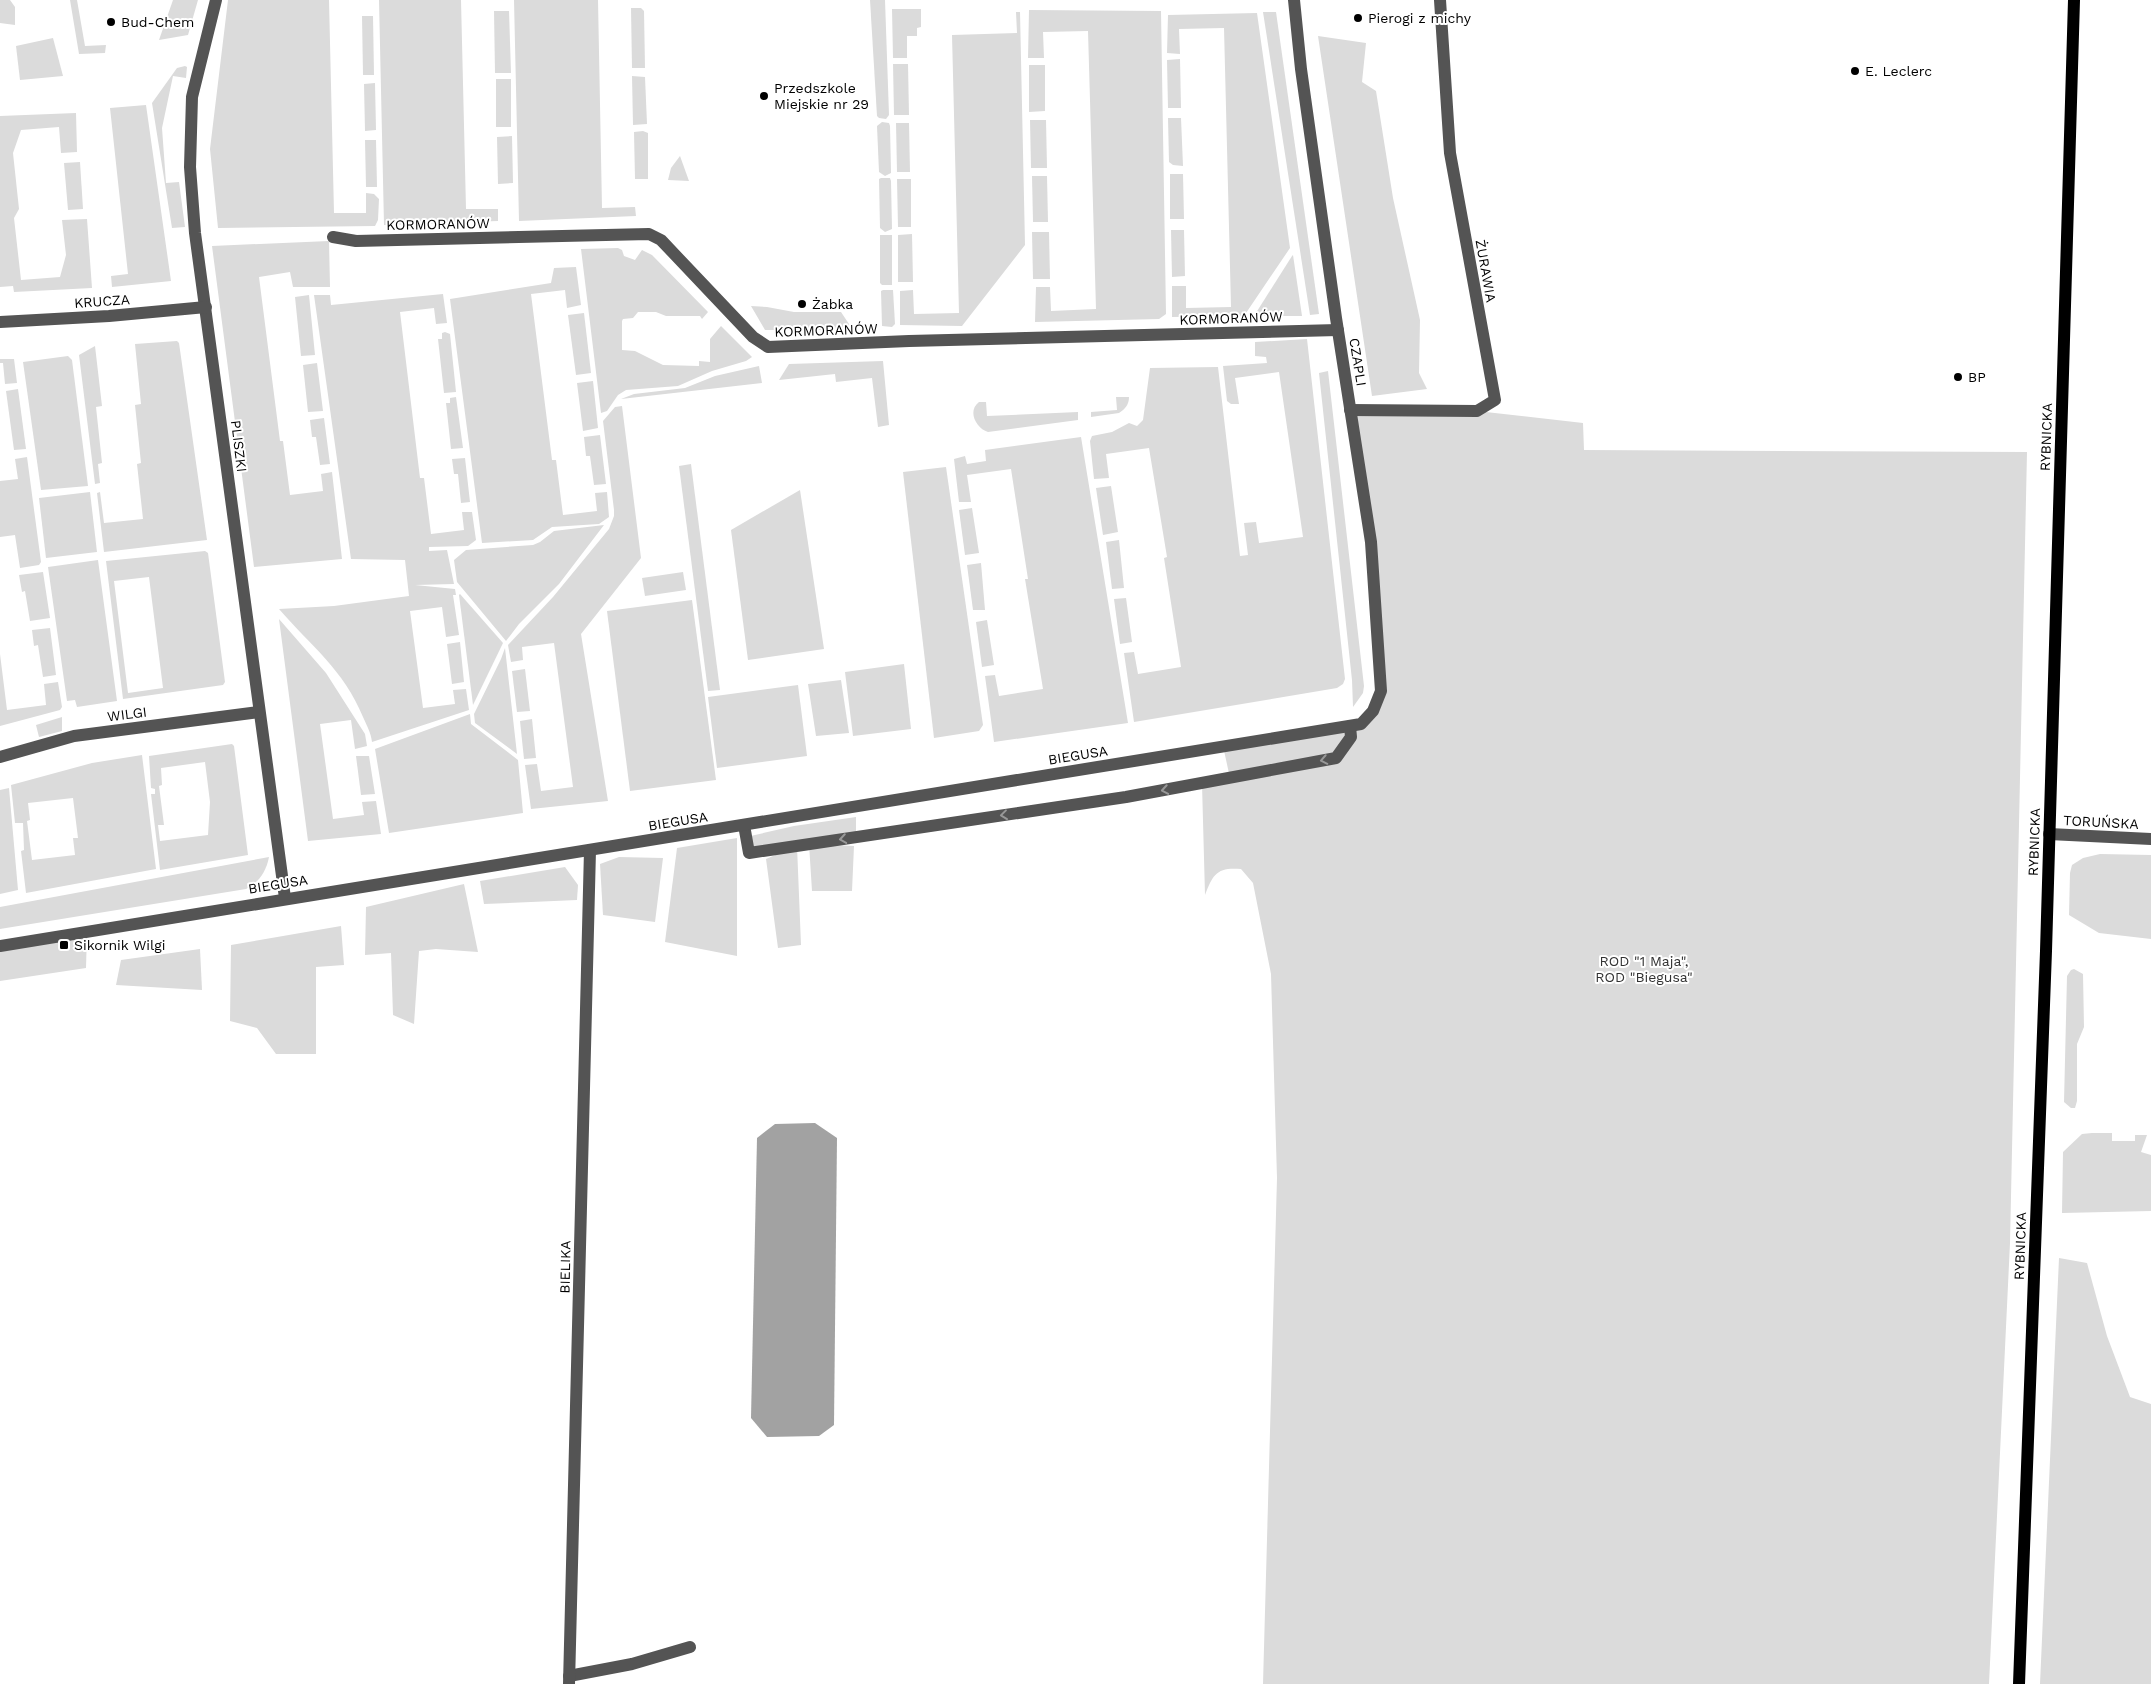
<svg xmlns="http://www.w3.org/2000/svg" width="2151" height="1684" font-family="'Work Sans',sans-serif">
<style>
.green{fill:#dbdbdb;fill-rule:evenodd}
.water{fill:#a2a2a2}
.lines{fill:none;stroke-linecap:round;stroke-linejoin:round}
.minor{stroke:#545454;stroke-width:12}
.major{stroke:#000;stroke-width:12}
.oneway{stroke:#989898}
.poi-dot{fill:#000;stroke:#fff;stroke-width:2}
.labels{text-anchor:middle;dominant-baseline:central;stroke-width:4;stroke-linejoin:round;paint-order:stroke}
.poi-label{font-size:14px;fill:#000;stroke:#fff;text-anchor:start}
.street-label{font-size:14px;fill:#000;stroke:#fff}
.park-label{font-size:14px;fill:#323232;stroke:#fff}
</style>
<rect width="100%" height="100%" fill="#fff"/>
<g class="green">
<path d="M0 0H10L15 7V25L0 23Z"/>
<path d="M70 0H77L85 46 106 45 105 53 79 54Z"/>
<path d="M173 0H198L188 35 159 40Z"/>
<path d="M228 0H329L334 213H366V193L374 194 379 199 378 220 375 226 218 228 210 149Z"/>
<path d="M379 0H461L466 209H498V221L384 225Z"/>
<path d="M514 0H598L602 208 635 207 636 216 519 221Z"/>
<path d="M870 0H885L889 115 886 119 879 118 877 116Z"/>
<path d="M631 8H641L644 11 645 68H632Z"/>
<path d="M892 9H921V27L917 28V36H907V58H893Z"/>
<path d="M1029 10 1161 11 1166 314 1159 319 1035 322 1036 287H1050L1051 311 1096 309 1088 31 1043 32 1044 58H1028Z"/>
<path d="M494 11H509L511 73H495Z"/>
<path d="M1016 12H1020L1025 245 962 326 900 325V291L913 290 914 314 959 313 952 35 1017 33Z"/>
<path d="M1263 12H1276L1319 314 1310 315Z"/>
<path d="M1257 13 1290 248 1244 316 1172 317V286H1186V308L1231 307 1224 28 1179 29 1180 54 1167 53 1168 15Z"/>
<path d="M362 16H373L374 75H363Z"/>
<path d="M1318 36 1366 43 1362 82 1376 91 1393 198 1420 320 1419 373 1427 389 1372 396Z"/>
<path d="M53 38 63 76 20 80 16 46Z"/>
<path d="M1180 59 1181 108H1168L1167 60Z"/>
<path d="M893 64H908L909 115H894Z"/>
<path d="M1029 65H1045V111L1029 112Z"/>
<path d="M185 66 187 67 186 78 173 76 162 128 166 183 179 182 185 227 172 228 152 103 177 68Z"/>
<path d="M632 76 645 77 647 124 633 125Z"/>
<rect x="496" y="79" width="15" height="48"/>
<path d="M375 83 376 130 365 131 364 84Z"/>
<path d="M146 105 171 281 112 287 111 276 128 274 110 108Z"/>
<path d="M76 113 77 152 61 153 59 127 21 130 13 153 19 209 14 218 21 280 60 277 66 255 62 220 87 219 92 288 14 292 13 286 0 287V116Z"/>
<path d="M1168 118H1181L1183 166 1173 165 1169 162Z"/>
<path d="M1030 120H1046L1047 168H1031Z"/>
<path d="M882 122 889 123 890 126 891 173 885 176 879 172 877 126Z"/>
<path d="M896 123H909L910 172H897Z"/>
<path d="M643 131 648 133V179H635L634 132Z"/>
<path d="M512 136 513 183 498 184 497 137Z"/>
<path d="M365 140H376L377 187H366Z"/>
<path d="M680 156 689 181 668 180 671 168Z"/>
<path d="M80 162 83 209 68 210 64 163Z"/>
<path d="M1170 174H1183L1184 219H1170Z"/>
<path d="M1032 176H1047L1048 222H1033Z"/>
<path d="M881 178H890L891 181 892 229 885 232 880 228 879 179Z"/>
<path d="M897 179H911V227H898Z"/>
<path d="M1171 230H1184L1185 276 1172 277Z"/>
<path d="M1032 232H1049L1050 279H1033Z"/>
<path d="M912 234 913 282H898V235Z"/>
<path d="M880 235H892V285H882L880 283Z"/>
<path d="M329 241 330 287H293L290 272 259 277 280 441H283L290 495 323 491 321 474 332 472 342 559 254 567 212 246Z"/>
<path d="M618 248 622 250 624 256 635 260 642 250 652 255 708 312 702 319 700 316H666L656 312H638L633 318 623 319 622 321V350L635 351 663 365 699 366V361L710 362V339L721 326 752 357 746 361 712 371 678 386 626 390 618 395 607 411 601 413 581 249Z"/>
<path d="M1293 255 1302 316H1254L1292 256Z"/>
<path d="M576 267 581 305 567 308 565 290 531 294 552 460H556L563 515 597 511 595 493 607 492 609 517 599 524 552 527 533 540 482 543 450 299 551 283 554 268Z"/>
<path d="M883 290H893L895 324 892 327 882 326 881 291Z"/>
<path d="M443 294 447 323 436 324 434 308 400 312 420 478H424L431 534 464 530 462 512H472L476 540 468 546 429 547V551L447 550 454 584 415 585 455 589 456 595H453L459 635 446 637 442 607 410 611 423 708 455 704 453 690 466 689 469 710 372 742C371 733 367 726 363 717 344 670 311 646 279 609L334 606 409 596 405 560 351 559 314 295H330L331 305Z"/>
<path d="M309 295 315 355 301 356 295 297Z"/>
<path d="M751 306 767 307 794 312H841L853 330H765Z"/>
<path d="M584 313 591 373 576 375 568 315Z"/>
<path d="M445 332 450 334 456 392 444 393 438 339H442V333Z"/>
<path d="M1307 339 1345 679 1343 684 1337 688 1134 722 1124 653 1134 652 1138 674 1181 667 1164 558 1167 557 1149 448 1106 454 1109 478 1094 479 1090 441 1092 436 1112 432 1129 423 1137 426 1143 420 1150 368 1218 367 1240 556 1248 555 1244 523 1256 522 1259 543 1303 537 1279 372 1235 378 1239 404H1231L1227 401 1223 366 1267 363 1266 357 1255 356V342Z"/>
<path d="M177 341 179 343 207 540 104 552 97 493 100 492 104 523 143 519 137 464 141 463 135 405 141 404 135 344Z"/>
<path d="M95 346 102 406 96 407 102 463 98 464 100 483 95 484 79 355Z"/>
<path d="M68 356 72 360 88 486 41 490 23 362Z"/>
<path d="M0 359H14L17 383 5 384 3 363H0Z"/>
<path d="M883 361 889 425 878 427 872 378 836 382 835 374 779 380 789 364Z"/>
<path d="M317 363 323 411 308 412 303 365Z"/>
<path d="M759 366 762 383 621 399 634 394 685 388 715 376Z"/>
<path d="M1328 371 1364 686 1363 693 1353 707 1352 680 1319 373Z"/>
<path d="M593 381 598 428 583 431 577 383Z"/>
<path d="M18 389 26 449 14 450 6 391Z"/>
<path d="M456 397 463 448 451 449 446 403H450V398Z"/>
<path d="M1116 397H1129C1129 405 1125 409 1119 413L1091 417V412L1117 410Z"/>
<path d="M979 402H986L987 416 1078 412V420L988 432C976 428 967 411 979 402Z"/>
<path d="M622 406 641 558 581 634 608 801 531 809 525 765 537 764 541 791 573 787 554 643 522 647 523 660 511 662 508 645 553 597 609 529 614 516V510L603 421 615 407Z"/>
<path d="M1350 410 1477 411 1583 423 1584 450 2027 452 2010 1243 1989 1684H1263L1277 1178 1271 974 1253 883 1241 869C1217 867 1213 874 1205 895L1202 784 1230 778 1223 746 1361 724 1381 691 1376 620Z"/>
<path d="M324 418 330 464 320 465 316 437H312L310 420Z"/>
<path d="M600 435 606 484 594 485 590 456H586L584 437Z"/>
<path d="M1081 437 1128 723 994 742 985 676 995 675 999 696 1043 689 1025 579H1028L1011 469 967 475 971 502H959L954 459 965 456 967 464 986 461 985 450Z"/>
<path d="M27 457 41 562 39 565 20 568 15 535 0 537V481L18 479 15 459Z"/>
<path d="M465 458 470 502 461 503 458 474H454L452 459Z"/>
<path d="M691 464 720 690 708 691 679 466Z"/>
<path d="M946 467 983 725 979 731 934 738 903 472Z"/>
<path d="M1111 486 1118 532 1103 535 1096 488Z"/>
<path d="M800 490 824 649 748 660 731 530Z"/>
<path d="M90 492 97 552 46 558 39 498Z"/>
<path d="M972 508 979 553 965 555 959 510Z"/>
<path d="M604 525 559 584 519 624 506 641 457 582 454 560 466 550 533 545 540 542 554 531Z"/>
<path d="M1119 540 1124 588 1112 589 1106 542Z"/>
<path d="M205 551 208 553 225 682 223 685 123 699 106 561ZM149 577 163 688 128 693 114 581Z"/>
<path d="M98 560 117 701 77 707 75 700 67 701 48 567Z"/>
<path d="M981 563 985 610H973L967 565Z"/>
<path d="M43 572 50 618 30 621 25 591 22 592 19 575Z"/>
<path d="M683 572 686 590 645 596 642 578Z"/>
<path d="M460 594 503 643 473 705 459 595Z"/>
<path d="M1126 598 1132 642 1120 644 1114 599Z"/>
<path d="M692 600 716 780 630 791 607 611Z"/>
<path d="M279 619 326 673 365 734 367 746 355 749 351 720 320 724 333 819 364 815 362 802 376 801 381 834 308 841Z"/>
<path d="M987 620 994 665 982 667 976 622Z"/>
<path d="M50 628 56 675 43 677 38 645 34 646 32 630Z"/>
<path d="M460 642 464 682 452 684 447 644Z"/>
<path d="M505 648 517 754 475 723 474 714 501 659Z"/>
<path d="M0 654 7 710 46 705 44 684 58 682 62 707 60 710 0 726Z"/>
<path d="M904 664 911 729 853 736 845 672Z"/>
<path d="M525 669 530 711 517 712 512 671Z"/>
<path d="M841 680 849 733 816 736 808 684Z"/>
<path d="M798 685 807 756 717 768 708 697Z"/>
<path d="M470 714 471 724 518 760 523 813 389 833 375 749Z"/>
<path d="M62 717V731L39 737 36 725Z"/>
<path d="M532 719 536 758 524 759 520 721Z"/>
<path d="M232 744 234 746 248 855 160 870 151 794H155V789L151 788 149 756ZM205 762 210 802 208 835 160 841 158 825H164L159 786 162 785 161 768Z"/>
<path d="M142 755 156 869 26 893 21 851 24 850 23 823H15L11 785 92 763ZM73 798 78 838H73L75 855 32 860 27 821 30 820 28 803Z"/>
<path d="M356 756H369L375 794 361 795Z"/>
<path d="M9 788 18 890 0 894V790Z"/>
<path d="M856 817V837L813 844 854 846 852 891H812L809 844 797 846 801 945 778 948 766 859 794 847 749 853 746 837 794 826Z"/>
<path d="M737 838V956L665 942 677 848Z"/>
<path d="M2100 854 2151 855V939L2099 933 2069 915 2070 873 2072 865 2083 858Z"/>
<path d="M269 857C266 872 259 882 246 889L0 929V907Z"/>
<path d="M619 857 663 858 655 922 603 915 600 864Z"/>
<path d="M565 867 578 885 577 900 484 904 480 881Z"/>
<path d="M464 884 478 952 436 949 419 951 414 1024 393 1015 391 953 365 955 366 907Z"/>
<path d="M341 926 344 965 316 967V1054H276L257 1028 230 1021 231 945Z"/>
<path d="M87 932 86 968 0 981V946Z"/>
<path d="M200 949 202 990 116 985 121 960Z"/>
<path d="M2074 969 2083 974 2084 1027 2077 1044V1101L2075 1108H2071L2064 1102 2067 976 2071 970Z"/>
<path d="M2092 1133H2112V1141H2135V1135H2147L2141 1152 2151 1155V1211L2062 1213 2063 1152 2082 1134Z"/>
<path d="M2059 1258 2087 1263 2107 1336 2130 1397 2151 1404V1684H2040Z"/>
</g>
<path class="water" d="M815 1123 837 1138 834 1425 819 1436 767 1437 751 1418 757 1138 775 1124Z"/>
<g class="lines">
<g class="minor">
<path d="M216 0 192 97 190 167 195 233 285 898"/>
<path d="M333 237 356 241 649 234 661 240 753 337 768 347 909 341 1338 330"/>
<path d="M0 322 109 316 206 307"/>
<path d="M1350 410 1477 411 1495 400 1450 153 1440 0"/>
<path d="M0 757 74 736 259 712"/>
<path d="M744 825 749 853 1126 797 1336 758 1351 737 1350 726"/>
<path d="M2049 834 2151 839"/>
<path d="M0 946 1361 724 1373 711 1381 691 1371 542 1336 318 1301 69 1294 0"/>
<path d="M569 1676 632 1664 690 1647"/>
<path d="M569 1684 590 850"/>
</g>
<path class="major" d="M2019 1684 2046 951 2074 0"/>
</g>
<defs><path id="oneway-chevron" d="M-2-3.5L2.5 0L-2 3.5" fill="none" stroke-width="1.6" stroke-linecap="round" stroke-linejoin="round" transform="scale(1.25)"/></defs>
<g class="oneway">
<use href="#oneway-chevron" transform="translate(1324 760) rotate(169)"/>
<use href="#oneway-chevron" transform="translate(1165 790) rotate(170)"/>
<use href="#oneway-chevron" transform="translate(1004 815) rotate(173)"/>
<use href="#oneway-chevron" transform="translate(843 839) rotate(171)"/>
</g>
<g class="poi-dot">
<circle cx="1358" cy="18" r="5"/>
<circle cx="111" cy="22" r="5"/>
<circle cx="1855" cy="71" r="5"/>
<circle cx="764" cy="96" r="5"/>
<circle cx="802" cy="304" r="5"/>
<circle cx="1958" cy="377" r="5"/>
<rect x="59" y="940" width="10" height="10" rx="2.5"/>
</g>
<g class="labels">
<g class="poi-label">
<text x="1368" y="18">Pierogi z michy</text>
<text x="121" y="22">Bud-Chem</text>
<text x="1865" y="71">E. Leclerc</text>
<text x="774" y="88">Przedszkole<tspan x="774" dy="16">Miejskie nr 29</tspan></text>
<text x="812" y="304">Żabka</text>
<text x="1968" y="377">BP</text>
<text x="74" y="945">Sikornik Wilgi</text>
</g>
<g class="street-label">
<text transform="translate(438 224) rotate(-1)">KORMORANÓW</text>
<text transform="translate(1486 271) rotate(80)">ŻURAWIA</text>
<text transform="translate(102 301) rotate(-4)">KRUCZA</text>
<text transform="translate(1231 318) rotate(-2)">KORMORANÓW</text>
<text transform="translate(826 330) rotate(-2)">KORMORANÓW</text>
<text transform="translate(1358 362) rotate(81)">CZAPLI</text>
<text transform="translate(2046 437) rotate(-88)">RYBNICKA</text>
<text transform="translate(239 446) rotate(83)">PLISZKI</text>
<text transform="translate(127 714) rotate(-7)">WILGI</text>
<text transform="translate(1078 755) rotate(-9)">BIEGUSA</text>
<text transform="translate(678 821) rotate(-9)">BIEGUSA</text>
<text transform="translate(2101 822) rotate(3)">TORUŃSKA</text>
<text transform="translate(2034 842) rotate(-88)">RYBNICKA</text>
<text transform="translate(278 884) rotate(-9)">BIEGUSA</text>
<text transform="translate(2020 1246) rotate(-88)">RYBNICKA</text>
<text transform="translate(565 1267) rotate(-89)">BIELIKA</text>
</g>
<g class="park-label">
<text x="1644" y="961">ROD "1 Maja",<tspan x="1644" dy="16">ROD "Biegusa"</tspan></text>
</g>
</g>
</svg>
